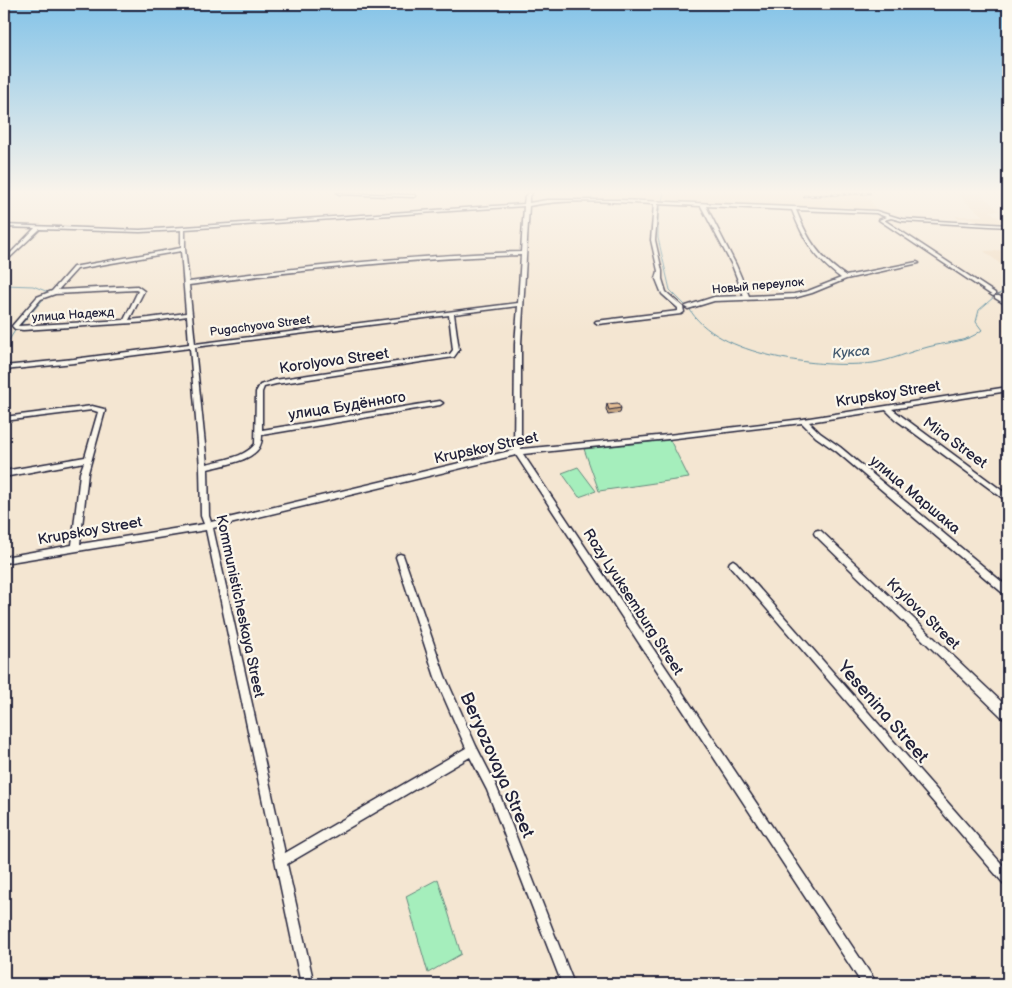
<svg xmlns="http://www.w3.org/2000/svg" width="1012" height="988" font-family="'Balsamiq Sans',sans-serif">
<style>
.built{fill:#efdabf}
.green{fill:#a5eebc;stroke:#64887c}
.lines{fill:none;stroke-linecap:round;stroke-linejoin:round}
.stream{stroke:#6190a2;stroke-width:1}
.minor-casing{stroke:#22223b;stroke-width:3}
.minor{fill:#fbf7ec;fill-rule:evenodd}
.rail-casing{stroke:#22223b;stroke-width:2.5}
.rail{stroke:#fbf7ec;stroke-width:1;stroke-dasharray:3;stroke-linecap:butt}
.wall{fill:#c3a37f;stroke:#22223b}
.building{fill:#e3bd94;stroke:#22223b}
.labels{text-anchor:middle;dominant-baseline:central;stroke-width:4.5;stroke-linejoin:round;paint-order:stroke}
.far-street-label{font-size:12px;fill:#22223b;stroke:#fbf7ec}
.far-water-label{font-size:14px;font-style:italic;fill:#42596f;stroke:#fbf7ec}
.street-label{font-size:15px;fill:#22223b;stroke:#fbf7ec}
.near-street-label{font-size:18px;fill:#22223b;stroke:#fbf7ec}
</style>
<rect width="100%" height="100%" fill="#f4e6d2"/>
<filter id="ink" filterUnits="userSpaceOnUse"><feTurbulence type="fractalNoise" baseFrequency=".02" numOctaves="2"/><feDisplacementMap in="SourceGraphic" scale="10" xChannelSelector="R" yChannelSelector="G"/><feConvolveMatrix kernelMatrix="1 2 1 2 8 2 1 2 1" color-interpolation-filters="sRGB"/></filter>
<g filter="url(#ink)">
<g class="built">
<path d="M602 193H863V194L872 200 870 201 876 209 852 210 848 207 832 208 823 201 832 210 601 200 597 195 603 194Z"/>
<path d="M956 193H980L999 211H990L1006 224 981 223 971 218H957L956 216H983Z"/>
<path d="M1008 250V270L984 251Z"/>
</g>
<g class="green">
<path d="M670 440 689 478 599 491 584 449Z"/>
<path d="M578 467 596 491 579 497 562 473Z"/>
<path d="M438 879 461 954 428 973 406 896Z"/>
</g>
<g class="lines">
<g class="stream">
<path d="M664 193 658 215V238L670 290 686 306"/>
<path d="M4 285 33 286 48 292"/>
<path d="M997 295 1008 289"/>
<path d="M689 308C715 357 824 369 873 363 892 360 909 352 928 347 946 342 967 343 982 330L976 322 979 310 994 297"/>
<path d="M20 326 46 296"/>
<path d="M4 348 16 329"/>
</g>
<defs>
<g id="minor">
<path d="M337 193 414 195 416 196 414 197 339 194Z"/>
<path d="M528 193H532L529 196V203L547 200H619L793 207 876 211 902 219 1008 225V227L902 221 891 218 884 220 995 293V295L993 296 879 220 886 217 876 213 796 210C808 240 819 258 846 276L917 262 919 263 846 279 812 293 794 298 714 301 688 309 685 307 686 306 714 297 744 296 732 265 701 206 658 204 655 240 662 271V279L666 292 683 307 684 312 681 314 598 324 595 322 596 321 678 311V308L662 294 656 279 658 271 651 240 654 204C614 202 567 198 529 206L521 344V449L668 435 803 419 1008 387V391L892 409 1008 495V502L895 419 886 410 809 422 820 433 840 447 1008 587V596L1005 595 836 451 816 437 802 423 668 439 523 454 874 979 875 984H862L516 455 213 528 285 853 466 748 435 677 396 557 397 555 400 554 403 555 445 676 476 746 495 783 574 984H562L487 790 470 757 287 864 314 984H301L206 530 4 563V557L72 545 80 473 84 462 4 477V471L85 457 98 412 92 410 4 421V417L92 406 104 409 105 411 88 473 80 544 204 524 201 516 200 467 190 348 74 363 4 370V366L74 359 189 344 187 316 149 322 23 330 15 329 12 326 37 297 52 291 73 267 181 248V230L140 232 40 229 4 263V260L35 228 4 227V225L140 230 524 204 525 196ZM524 206 521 252C410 255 299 267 189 282L185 249V229ZM706 206 792 210C803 239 815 259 841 278L808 291 794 294 749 296 736 265ZM181 251 186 313 149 318 129 320 144 291 137 286 58 290 77 269ZM521 255 518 303 195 344 189 285C299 270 410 258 521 255ZM136 290 138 291 124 320 18 326 41 299 55 294ZM518 306 515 344 514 450 211 522 209 516 208 469C222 465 257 461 261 443 262 440 262 438 262 435L440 405 443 403 440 401 262 430V392L264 387 276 384 454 357 459 350 454 314ZM449 315 453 350 450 354 275 380 260 385 256 392 255 444C244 458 224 459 207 464L195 347Z"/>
<path d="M995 296H999L1008 302V306L995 298Z"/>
<path d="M818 530 821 531 1008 708V720L1004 719 815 535 814 533 815 531Z"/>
<path d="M733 560 736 562 1008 871V886L1004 884 730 566 729 564 730 562Z"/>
</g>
</defs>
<use href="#minor" class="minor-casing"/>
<use href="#minor" class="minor"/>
<defs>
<path id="rail" d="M804 196 870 193"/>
</defs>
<use href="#rail" class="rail-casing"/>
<use href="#rail" class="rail"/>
</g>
<path class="wall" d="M607 404 621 408 620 413 608 415 606 409Z"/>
<path class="building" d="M618 403 621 408 609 410 607 404Z"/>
</g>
<linearGradient id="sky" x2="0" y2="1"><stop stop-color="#83c3e8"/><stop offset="0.58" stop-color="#faf4eb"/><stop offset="1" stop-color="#faf4eb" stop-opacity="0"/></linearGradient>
<rect width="1012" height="331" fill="url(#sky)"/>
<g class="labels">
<g class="far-street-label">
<text transform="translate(758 286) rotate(-5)">Новый переулок</text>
<text transform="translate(73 315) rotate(-4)">улица Надежд</text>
<text transform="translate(260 326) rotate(-7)">Pugachyova Street</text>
</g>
<g class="far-water-label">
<text transform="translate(851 352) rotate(-5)">Кукса</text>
</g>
<g class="street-label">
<text transform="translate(334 361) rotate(-8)">Korolyova Street</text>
<text transform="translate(888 394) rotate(-9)">Krupskoy Street</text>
<text transform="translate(347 406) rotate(-9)">улица Будённого</text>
<text transform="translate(955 443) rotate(36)">Mira Street</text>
<text transform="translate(486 448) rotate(-12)">Krupskoy Street</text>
<text transform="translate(915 495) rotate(40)">улица Маршака</text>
<text transform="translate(90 531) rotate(-10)">Krupskoy Street</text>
<text transform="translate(633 602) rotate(57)">Rozy Lyuksemburg Street</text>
<text transform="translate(240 606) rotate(78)">Kommunisticheskaya Street</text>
<text transform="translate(923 614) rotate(44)">Krylova Street</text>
</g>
<g class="near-street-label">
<text transform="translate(883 712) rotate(49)">Yesenina Street</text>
<text transform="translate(497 765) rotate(66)">Beryozovaya Street</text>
</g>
</g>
<rect width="1012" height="988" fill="none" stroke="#fbf7ec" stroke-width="20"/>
<rect x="10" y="10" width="992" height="968" fill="none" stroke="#22223b" stroke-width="2" filter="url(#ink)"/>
</svg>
